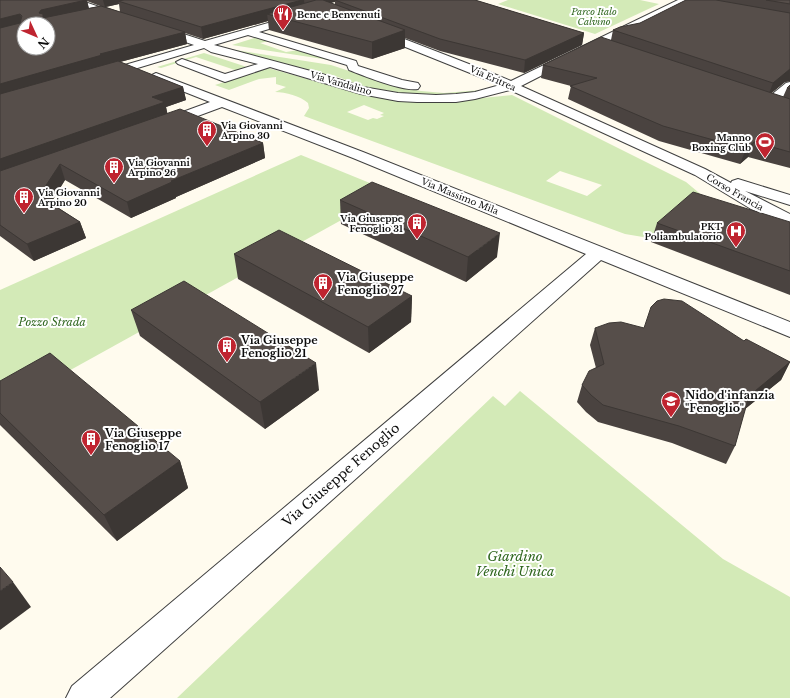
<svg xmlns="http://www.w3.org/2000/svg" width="790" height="698" font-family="'Libre Baskerville',serif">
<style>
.green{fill:#d3eab7;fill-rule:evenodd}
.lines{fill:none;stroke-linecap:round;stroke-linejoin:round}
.minor-casing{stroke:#404040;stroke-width:2}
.minor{fill:#fff;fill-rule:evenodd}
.wall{fill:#4a4340;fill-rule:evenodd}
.shaded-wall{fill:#3c3734}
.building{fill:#564e4a;stroke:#3c3734;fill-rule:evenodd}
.labels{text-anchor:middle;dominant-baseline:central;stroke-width:4;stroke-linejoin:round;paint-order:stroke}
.far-park-label{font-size:9px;font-style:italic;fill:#2e661d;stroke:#fff}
.far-poi-label{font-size:9px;font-weight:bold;fill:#0d0d0d;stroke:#fff;text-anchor:start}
.far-street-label{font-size:9px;fill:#0d0d0d;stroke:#fff}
.poi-label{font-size:11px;font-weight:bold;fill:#0d0d0d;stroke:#fff;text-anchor:start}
.park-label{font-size:11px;font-style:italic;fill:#2e661d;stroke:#fff}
.near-street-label{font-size:13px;fill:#0d0d0d;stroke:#fff}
.near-park-label{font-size:13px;font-style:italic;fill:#2e661d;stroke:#fff}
</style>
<rect width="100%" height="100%" fill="#fffbee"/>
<g class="green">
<path d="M508 0H640L659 4 595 34 498 4Z"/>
<path d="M258 37 270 41 260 43 286 52 299 50 336 61 232 45Z"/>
<path d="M223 48 331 65 392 85 421 91 444 93 481 90 483 91 434 95 409 94 365 87 338 77 221 49Z"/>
<path d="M204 53 247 67 238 71 196 57 161 68 157 67Z"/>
<path d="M268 68 365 95 386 99 452 101 512 95 686 182 704 197 655 239 625 234 304 116 309 108 308 103C300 96 286 92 275 92L286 87 276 84V77L259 79 229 90 215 85ZM364 105 384 113 380 115 384 116 377 119 373 118 368 120 347 112ZM560 171 602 185 587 196 546 181Z"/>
<path d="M301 155 392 192 0 409V290Z"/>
<path d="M520 391 723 559 790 597V698H177L493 396 505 406Z"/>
</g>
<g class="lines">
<defs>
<g id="minor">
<path d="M66 0H79L123 15 125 17 123 19H117L67 2Z"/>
<path d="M678 0H689L521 86 705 169 731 183 732 181 738 179 790 195V205L745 191 790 214V226L751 209 695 175 510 90 475 99 456 102H417L398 101 361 94 270 67 225 82 178 64 176 62 182 59 225 74 258 64 211 52 204 48 101 79 97 77 95 75 97 73 194 45 154 31 153 29 154 27H162L205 41 296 15 299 16 301 18 299 20 259 32 356 61 358 66 402 80 418 83 420 86 418 89C404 92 364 76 349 70L347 65 248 35 214 45 322 74 363 87 398 93 436 95 456 94 475 92 500 85 373 34 372 32 373 30H381L487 71 511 81Z"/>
<path d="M156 73 363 152 790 322V337L601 260 110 698H66L72 686 586 254 353 158 222 107 168 127H158L156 124 158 121 210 102 152 79 150 77 152 75Z"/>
<path d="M790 82V92L775 106H765L764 103 765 100 786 83Z"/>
</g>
</defs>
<use href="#minor" class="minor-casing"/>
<use href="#minor" class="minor"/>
</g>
<g class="wall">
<path d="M0 0H475L584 33 582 45 524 73 440 51 405 38V48L372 59 269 30 268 21 203 39 185 33 187 44 120 62 183 87 186 100 166 107 167 113 263 143 265 158 176 197V198L131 218 65 180 51 203 80 222 86 238 34 261 0 236ZM87 1 100 6 89 8ZM333 2H335V5L331 3ZM119 4 120 12 106 7Z"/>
<path d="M686 0H790V81L785 82 771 93 783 97 787 88 790 85V168L748 157 740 164 659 141 568 99 571 86 541 78 543 65 611 40 613 30 640 23Z"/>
<path d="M340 200 497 257 466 282 341 224Z"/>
<path d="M790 222V295L651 242 657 223Z"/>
<path d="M234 254 412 296 411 322 369 353 238 279Z"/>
<path d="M131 310 319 390 265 429 140 336Z"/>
<path d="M595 328H644L744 341 790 362 781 380 745 409 735 446 726 464 672 443 598 422 586 412 577 402 582 385 596 368 590 345Z"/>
<path d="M0 381 180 461 188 488 117 541 0 425Z"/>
</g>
<g class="shaded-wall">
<path d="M87 0 89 11 45 21 39 13 41 10Z"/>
<path d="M103 0H136L118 1 119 4 105 7Z"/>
<path d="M302 0H304L305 10 267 14 268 21 203 39 201 27Z"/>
<path d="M322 0H341H335V2L322 5Z"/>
<path d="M20 14 24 26 0 32V19Z"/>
<path d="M405 30V48L372 59V42Z"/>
<path d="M185 32 187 44 105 66 0 98V84L100 54Z"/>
<path d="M584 33 582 45 524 73 525 60Z"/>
<path d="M790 69V81L785 82 768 96 773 83Z"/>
<path d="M183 87 186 100 166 107 168 116 0 176V159L152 97Z"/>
<path d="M754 142 748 157 740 164 746 149Z"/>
<path d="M263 143 265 158 176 197V198L131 218 127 202 171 181Z"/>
<path d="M60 164 65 180 45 212 39 196Z"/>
<path d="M80 222 86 238 34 261 27 244Z"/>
<path d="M500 233 497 257 466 282 468 257Z"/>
<path d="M412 296 411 322 369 353 368 327Z"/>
<path d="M790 362 781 380 740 413 749 396Z"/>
<path d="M316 363 319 390 265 429 260 402Z"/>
<path d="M180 461 188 488 117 541 104 515Z"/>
<path d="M13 582 31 607 0 630V591Z"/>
</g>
<g class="building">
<path d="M0 0H86L41 10 39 13 43 14V18L101 6 185 32 100 54 102 55 0 84V28L20 23 22 16 20 14 0 19ZM24 24H48V48H24Z"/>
<path d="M124 0H302L201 27 118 1Z"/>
<path d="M316 0H323L405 30 372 42 267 14Z"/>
<path d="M335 0H475L584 33 525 60 440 39Z"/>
<path d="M686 0H716L790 13V69L773 83 613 30 620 27 640 23Z"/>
<path d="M766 0H790V4Z"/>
<path d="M601 37 790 99V152L754 142 746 149 663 126 570 86 597 78 543 65Z"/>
<path d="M118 61 183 87 152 97 165 102 0 159V94Z"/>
<path d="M790 85V89L787 88Z"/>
<path d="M180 109 263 143 171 181 172 182 127 202 60 164 39 196 80 222 27 244 0 225V171Z"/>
<path d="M372 182 500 233 468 257 340 200Z"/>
<path d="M693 192 790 222V271L657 223Z"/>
<path d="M279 230 412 296 368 327 234 254Z"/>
<path d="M184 281 316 363 260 402 131 310Z"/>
<path d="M664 299 682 301 744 341 746 339 790 362 749 396 735 446 679 426 603 405 591 395 582 385 589 371 604 364 595 328 609 323 621 322 644 328 651 307 657 301Z"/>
<path d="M50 353 180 461 104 515 0 413V381Z"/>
<path d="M0 567 13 582 0 591Z"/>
</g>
<defs>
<symbol id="restaurant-pin" viewBox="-11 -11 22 30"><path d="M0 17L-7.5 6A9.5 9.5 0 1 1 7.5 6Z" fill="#bf2430" stroke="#fff"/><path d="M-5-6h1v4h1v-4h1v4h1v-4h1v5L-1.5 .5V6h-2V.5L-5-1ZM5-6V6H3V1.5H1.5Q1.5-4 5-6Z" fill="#fff"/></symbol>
<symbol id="building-pin" viewBox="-11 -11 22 30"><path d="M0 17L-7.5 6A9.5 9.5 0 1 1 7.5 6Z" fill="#bf2430" stroke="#fff"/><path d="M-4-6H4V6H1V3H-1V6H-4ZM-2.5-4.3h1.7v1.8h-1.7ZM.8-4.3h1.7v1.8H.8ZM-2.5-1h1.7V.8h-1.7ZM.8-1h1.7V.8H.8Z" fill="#fff"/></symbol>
<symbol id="stadium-pin" viewBox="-11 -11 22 30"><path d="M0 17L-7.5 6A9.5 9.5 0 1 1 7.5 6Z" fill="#bf2430" stroke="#fff"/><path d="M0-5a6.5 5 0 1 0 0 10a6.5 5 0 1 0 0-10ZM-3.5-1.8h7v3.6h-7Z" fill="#fff"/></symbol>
<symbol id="hospital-pin" viewBox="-11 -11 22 30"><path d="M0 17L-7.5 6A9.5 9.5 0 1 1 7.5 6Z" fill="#bf2430" stroke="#fff"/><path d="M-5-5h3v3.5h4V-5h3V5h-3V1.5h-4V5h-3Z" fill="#fff"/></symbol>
<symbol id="school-pin" viewBox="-11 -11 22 30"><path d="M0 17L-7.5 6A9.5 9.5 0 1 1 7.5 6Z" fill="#bf2430" stroke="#fff"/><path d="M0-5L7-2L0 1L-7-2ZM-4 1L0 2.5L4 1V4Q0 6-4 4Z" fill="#fff"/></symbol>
</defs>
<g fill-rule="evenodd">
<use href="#restaurant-pin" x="272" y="3" width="22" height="30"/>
<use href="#building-pin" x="196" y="119" width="22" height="30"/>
<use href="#stadium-pin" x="754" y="131" width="22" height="30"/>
<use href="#building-pin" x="103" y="156" width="22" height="30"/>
<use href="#building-pin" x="13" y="186" width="22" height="30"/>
<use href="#building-pin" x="406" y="212" width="22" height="30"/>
<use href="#hospital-pin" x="725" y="220" width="22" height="30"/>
<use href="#building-pin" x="312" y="272" width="22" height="30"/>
<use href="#building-pin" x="216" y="335" width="22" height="30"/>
<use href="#school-pin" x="660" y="390" width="22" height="30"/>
<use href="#building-pin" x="80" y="428" width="22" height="30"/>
</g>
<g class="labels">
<g class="far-park-label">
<text x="594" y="11">Parco Italo<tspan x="594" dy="10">Calvino</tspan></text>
</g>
<g class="far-poi-label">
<text x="297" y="14">Bene e Benvenuti</text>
<text x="221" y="125">Via Giovanni<tspan x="221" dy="10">Arpino 30</tspan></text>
<text x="751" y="137" text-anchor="end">Manno<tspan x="751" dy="10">Boxing Club</tspan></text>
<text x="128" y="162">Via Giovanni<tspan x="128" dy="10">Arpino 26</tspan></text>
<text x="38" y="192">Via Giovanni<tspan x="38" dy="10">Arpino 20</tspan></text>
<text x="403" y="218" text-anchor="end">Via Giuseppe<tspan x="403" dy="10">Fenoglio 31</tspan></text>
<text x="722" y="226" text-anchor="end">PKT<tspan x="722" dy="10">Poliambulatorio</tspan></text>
</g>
<g class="far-street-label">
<text transform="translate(493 78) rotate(24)">Via Eritrea</text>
<text transform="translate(341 83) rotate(16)">Via Vandalino</text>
<text transform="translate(735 192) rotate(30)">Corso Francia</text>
<text transform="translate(460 196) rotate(22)">Via Massimo Mila</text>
</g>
<g class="poi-label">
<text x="337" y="277">Via Giuseppe<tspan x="337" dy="13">Fenoglio 27</tspan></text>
<text x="241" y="340">Via Giuseppe<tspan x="241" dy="13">Fenoglio 21</tspan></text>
<text x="685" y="395">Nido d'infanzia<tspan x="685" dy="13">"Fenoglio"</tspan></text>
<text x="105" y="433">Via Giuseppe<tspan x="105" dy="13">Fenoglio 17</tspan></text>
</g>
<g class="park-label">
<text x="52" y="322">Pozzo Strada</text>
</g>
<g class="near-street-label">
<text transform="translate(341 475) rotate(-41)">Via Giuseppe Fenoglio</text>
</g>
<g class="near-park-label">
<text x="515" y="556">Giardino<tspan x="515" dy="15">Venchi Unica</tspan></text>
</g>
</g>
<g transform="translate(36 36) rotate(134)"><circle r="19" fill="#ffffff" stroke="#9e9e9e"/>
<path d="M0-3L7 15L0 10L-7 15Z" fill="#bf2430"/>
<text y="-6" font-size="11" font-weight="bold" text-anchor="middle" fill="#0d0d0d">N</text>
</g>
</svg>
